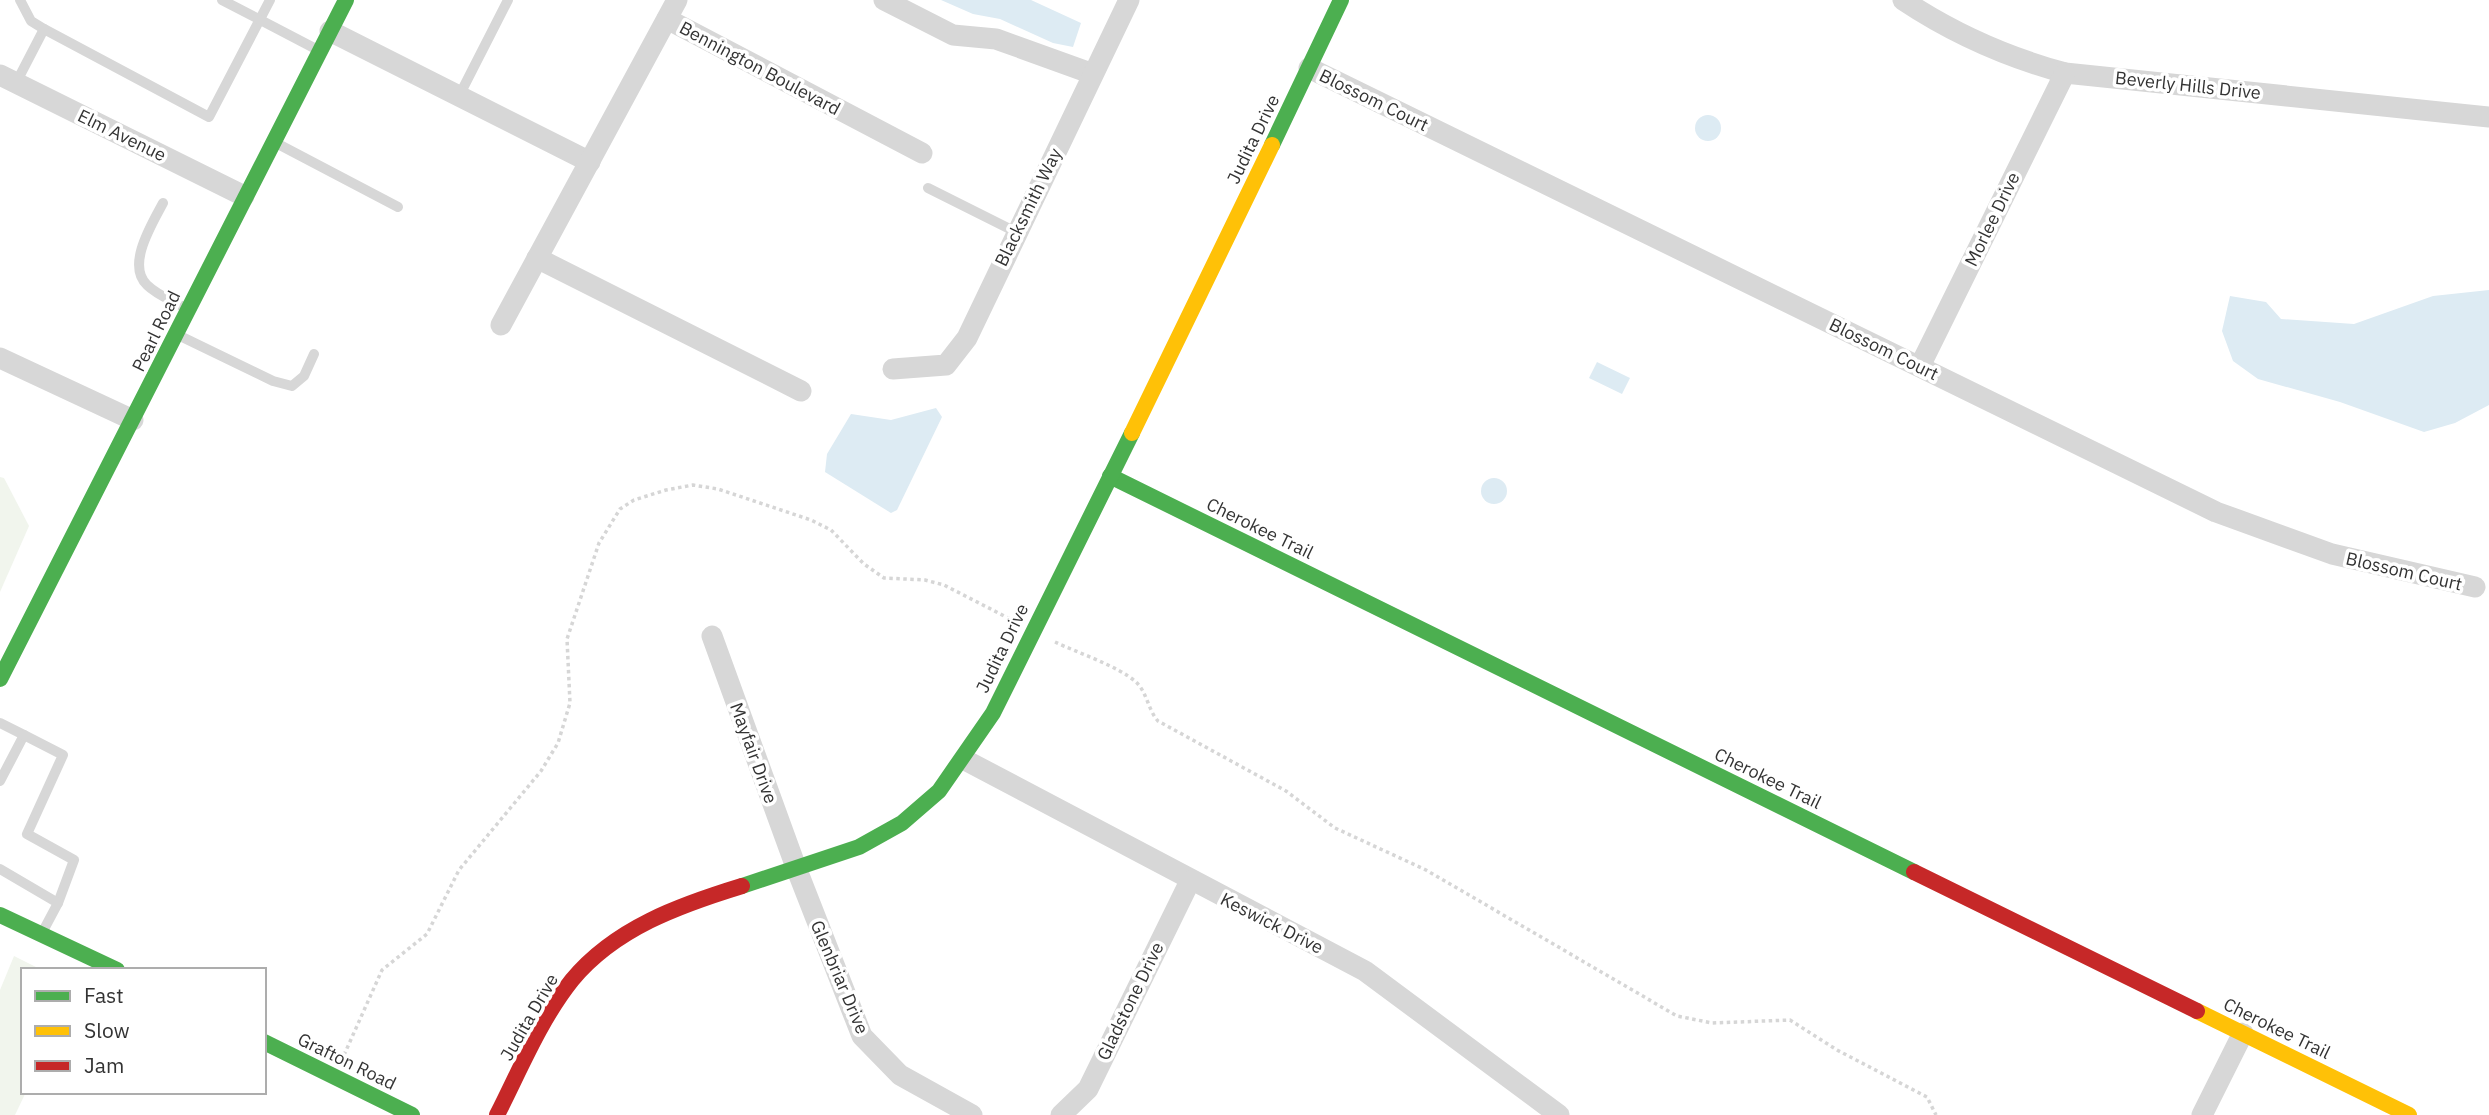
<svg xmlns="http://www.w3.org/2000/svg" width="2489" height="1115" font-family="'IBM Plex Sans',sans-serif">
<style>
.green{fill:#f1f5ed}
.water{fill:#ddebf3}
.lines{fill:none;stroke-linecap:round;stroke-linejoin:round}
.path{stroke:#d6d6d6;stroke-width:3.5;stroke-dasharray:3.5 3.5;stroke-linecap:butt}
.lane{stroke:#d7d7d7;stroke-width:10}
.street{stroke:#d7d7d7;stroke-width:21}
.fast{stroke:#4caf50;stroke-width:16}
.slow{stroke:#ffc107;stroke-width:16}
.jam{stroke:#c62828;stroke-width:16}
.labels{text-anchor:middle;dominant-baseline:central;stroke-width:7;stroke-linejoin:round;paint-order:stroke}
.street-label{font-size:18px;fill:#333;stroke:#fff}
</style>
<rect width="100%" height="100%" fill="#fff"/>
<g class="green">
<path d="M0 477 4 478 29 526 0 592Z"/>
<path d="M14 956 42 970H23V1092H26L15 1115H0V990Z"/>
</g>
<g class="water">
<path d="M941 0H1031L1081 23 1073 47 1053 43 1000 19 973 14Z"/>
<circle cx="1708" cy="128" r="13"/>
<path d="M2489 290V405L2455 423 2424 432 2340 402 2258 379 2233 361 2222 331 2230 296 2266 302 2281 319 2354 324 2433 296Z"/>
<path d="M1597 362 1630 378 1622 394 1589 378Z"/>
<path d="M936 408 942 417 897 510 891 513 825 472 827 454 851 414 891 420Z"/>
<circle cx="1494" cy="491" r="13"/>
</g>
<g class="lines">
<g class="path">
<path d="M1055 642C1078 653 1118 666 1136 682 1147 692 1148 710 1158 721L1286 791 1335 828 1426 870 1677 1016 1712 1023 1790 1020 1837 1050 1927 1097 1936 1115"/>
<path d="M344 1055 382 970 427 934 459 870 541 771 558 743 570 703 567 639 599 543 620 509 634 500 666 490 693 485 718 489 811 520 831 530 864 564 884 578 925 580 944 585 1014 621"/>
</g>
<g class="lane">
<path d="M20 0 31 21 44 29 209 117 270 0"/>
<path d="M222 0 316 49"/>
<path d="M16 83 44 29"/>
<path d="M459 96 508 0"/>
<path d="M278 144 398 207"/>
<path d="M928 188 1016 232"/>
<path d="M163 203C152 224 126 265 147 285 157 295 173 301 185 308"/>
<path d="M178 335 273 381 292 386 304 376 314 354"/>
<path d="M0 723 24 735 0 781"/>
<path d="M24 735 63 755 27 834 74 860 58 903"/>
<path d="M0 869 58 903 42 933"/>
</g>
<g class="street">
<path d="M884 0 953 35 996 39 1093 74"/>
<path d="M1903 0C1954 34 2006 57 2065 73L2489 117"/>
<path d="M667 19 922 153"/>
<path d="M330 31 590 162"/>
<path d="M1309 68 2216 512 2332 554 2475 587"/>
<path d="M0 75 244 196"/>
<path d="M537 258 801 391"/>
<path d="M501 325 677 0"/>
<path d="M0 358 133 420"/>
<path d="M1920 366 2065 73"/>
<path d="M893 369 946 365 967 338 1129 0"/>
<path d="M712 636 797 870 862 1036 900 1075 972 1115"/>
<path d="M965 760 1365 971 1559 1115"/>
<path d="M1061 1115 1088 1089 1190 881"/>
<path d="M2202 1115 2243 1033"/>
</g>
<g class="fast">
<path d="M1272 145 1341 0"/>
<path d="M1110 476 1914 872"/>
<path d="M0 679 346 0"/>
<path d="M742 886 859 847 902 823 939 791 993 713 1132 433"/>
<path d="M0 915 117 970"/>
<path d="M264 1042 412 1115"/>
</g>
<g class="slow">
<path d="M1132 433 1272 145"/>
<path d="M2197 1011 2409 1115"/>
</g>
<g class="jam">
<path d="M1914 872 2197 1011"/>
<path d="M497 1115C520 1070 540 1020 572 980 615 928 680 905 742 886"/>
</g>
</g>
<g class="labels">
<g class="street-label">
<text transform="translate(760 68) rotate(28)">Bennington Boulevard</text>
<text transform="translate(2188 85) rotate(6)">Beverly Hills Drive</text>
<text transform="translate(1374 100) rotate(26)">Blossom Court</text>
<text transform="translate(122 135) rotate(26)">Elm Avenue</text>
<text transform="translate(1253 139) rotate(-64)">Judita Drive</text>
<text transform="translate(1028 207) rotate(-64)">Blacksmith Way</text>
<text transform="translate(1992 219) rotate(-64)">Morlee Drive</text>
<text transform="translate(156 331) rotate(-64)">Pearl Road</text>
<text transform="translate(1884 349) rotate(26)">Blossom Court</text>
<text transform="translate(1260 528) rotate(26)">Cherokee Trail</text>
<text transform="translate(2404 571) rotate(13)">Blossom Court</text>
<text transform="translate(1002 648) rotate(-64)">Judita Drive</text>
<text transform="translate(754 753) rotate(70)">Mayfair Drive</text>
<text transform="translate(1768 778) rotate(26)">Cherokee Trail</text>
<text transform="translate(1272 923) rotate(27)">Keswick Drive</text>
<text transform="translate(840 977) rotate(67)">Glenbriar Drive</text>
<text transform="translate(1130 1001) rotate(-64)">Gladstone Drive</text>
<text transform="translate(529 1017) rotate(-60)">Judita Drive</text>
<text transform="translate(2277 1028) rotate(26)">Cherokee Trail</text>
<text transform="translate(347 1061) rotate(26)">Grafton Road</text>
</g>
</g>
<rect x="21" y="968" width="245" height="126" fill="#ffffff" stroke="#adadad" stroke-width="2"/>
<rect x="35" y="991" width="35" height="10" fill="#4caf50" stroke="#adadad" stroke-width="2"/>
<text x="84" y="1003" font-size="21" fill="#333333">Fast</text>
<rect x="35" y="1026" width="35" height="10" fill="#ffc107" stroke="#adadad" stroke-width="2"/>
<text x="84" y="1038" font-size="21" fill="#333333">Slow</text>
<rect x="35" y="1061" width="35" height="10" fill="#c62828" stroke="#adadad" stroke-width="2"/>
<text x="84" y="1073" font-size="21" fill="#333333">Jam</text>
</svg>
